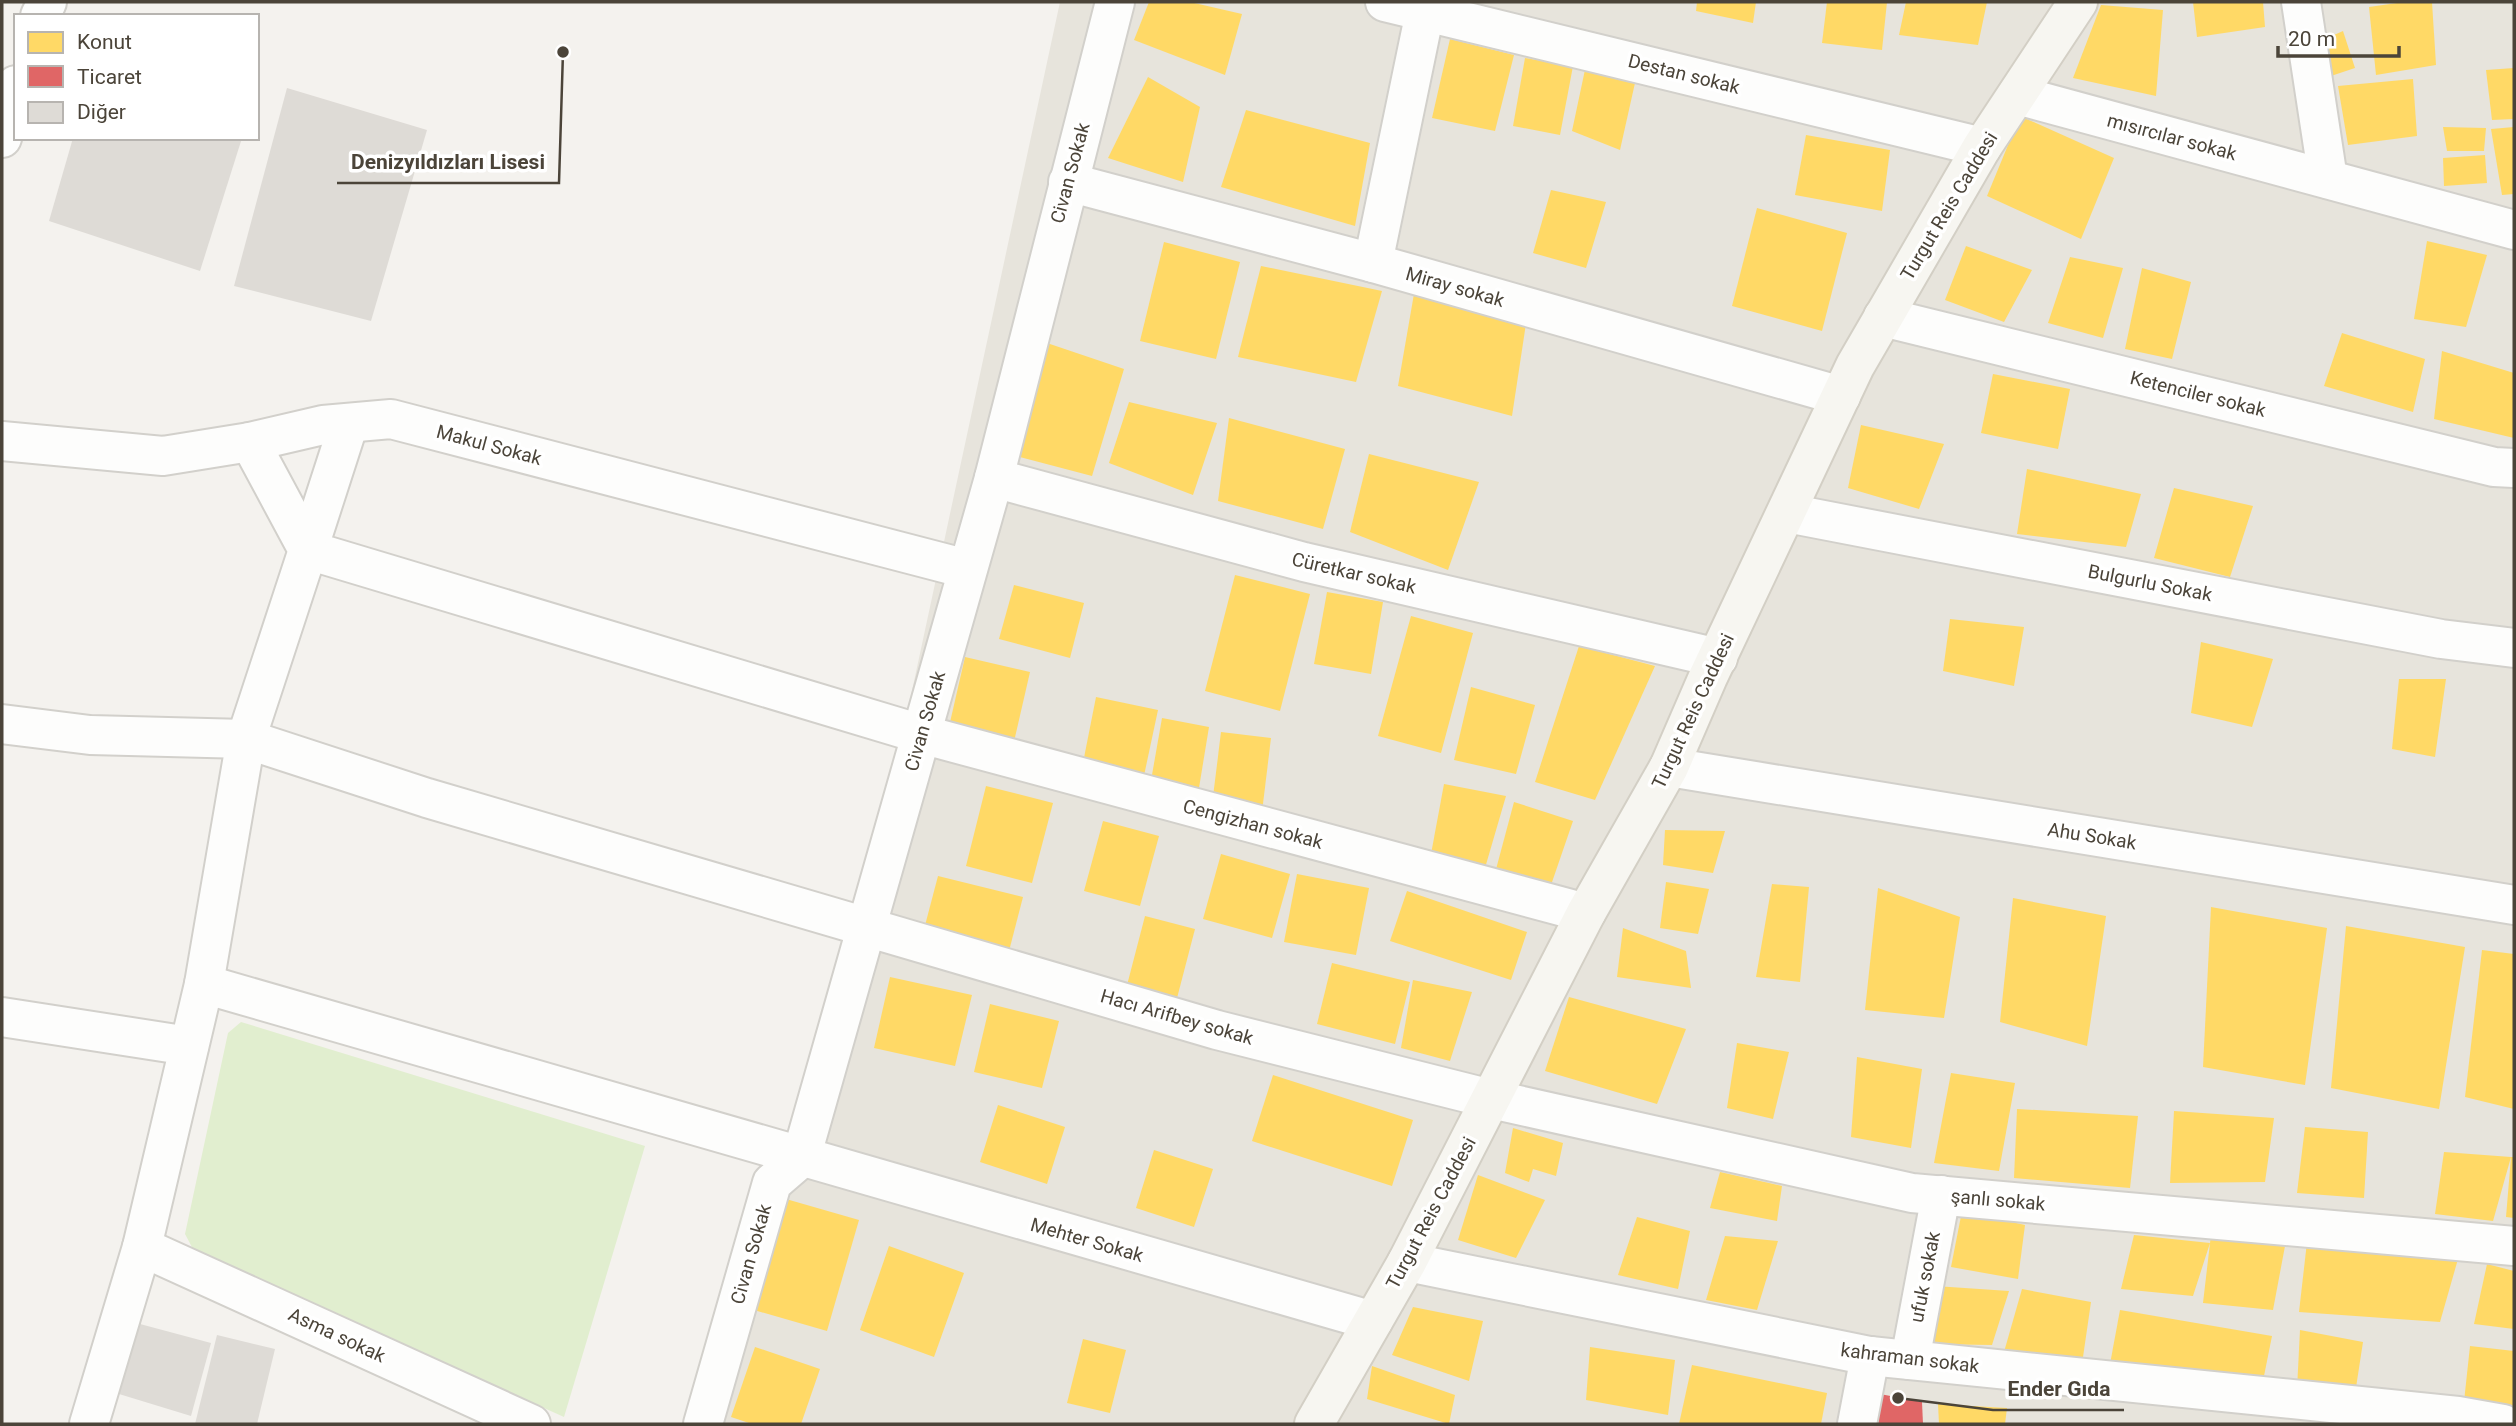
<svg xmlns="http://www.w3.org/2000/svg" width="2516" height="1426" font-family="Roboto,sans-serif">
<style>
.residential{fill:#e7e4dc}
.green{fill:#e1eecf}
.homes{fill:#ffd966}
.shops{fill:#e06666}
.building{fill:#dedbd6}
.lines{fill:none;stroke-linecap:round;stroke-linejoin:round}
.street-casing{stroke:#d2d0cb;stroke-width:42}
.secondary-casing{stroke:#d3cfc5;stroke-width:42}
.street{stroke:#fdfdfc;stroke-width:38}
.secondary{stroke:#f7f6f1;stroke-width:38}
.labels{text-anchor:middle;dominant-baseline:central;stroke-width:7;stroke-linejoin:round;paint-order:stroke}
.street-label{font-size:19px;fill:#4b4439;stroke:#fff}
.leader{fill:none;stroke:#4b4439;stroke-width:2.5}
.callout-dot{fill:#4b4439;stroke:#fff;stroke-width:2.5}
.callout-label{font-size:21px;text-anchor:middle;font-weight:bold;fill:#4b4439;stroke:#fff;stroke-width:7;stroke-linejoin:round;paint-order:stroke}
</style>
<rect width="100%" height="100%" fill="#f4f2ee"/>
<path class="residential" d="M1060 2H2514V1424H688L838 1035Z"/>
<path class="green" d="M241 1022 645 1146 564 1417 193 1249 185 1234 228 1033Z"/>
<g class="homes">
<path d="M1149 2H1190L1242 14 1225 75 1134 40Z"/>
<path d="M1697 2H1756L1753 23 1696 11Z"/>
<path d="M1827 2H1887L1882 50 1822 43Z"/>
<path d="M1906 2H1987L1978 45 1899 35Z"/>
<path d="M2193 2H2263L2265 27 2197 37Z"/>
<path d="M2404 2H2432L2436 65 2376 75 2369 7Z"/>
<path d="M2101 5 2163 10 2156 96 2073 78Z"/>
<path d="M2343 31 2355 68 2319 80 2316 43Z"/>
<path d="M1450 39 1514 55 1495 131 1432 118Z"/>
<path d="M1525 58 1573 66 1560 135 1513 126Z"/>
<path d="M1586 65 1637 74 1620 150 1572 131Z"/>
<path d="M2514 68V119L2492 120 2486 70Z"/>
<path d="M1148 77 1200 107 1183 182 1108 158Z"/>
<path d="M2413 79 2417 136 2348 145 2338 86Z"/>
<path d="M1246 110 1370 143 1355 226 1221 187Z"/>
<path d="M2020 116 2114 158 2081 239 1987 196Z"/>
<path d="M2443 127 2486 128 2484 151H2447Z"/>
<path d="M2514 127V194L2502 195 2491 129Z"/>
<path d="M1806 135 1890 150 1882 211 1795 195Z"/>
<path d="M2485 155 2487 183 2444 186 2443 158Z"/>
<path d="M1551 190 1606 202 1586 268 1533 253Z"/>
<path d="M1757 208 1847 233 1822 331 1732 306Z"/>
<path d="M2427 241 2487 255 2466 327 2414 319Z"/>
<path d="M1164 242 1240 262 1216 359 1140 341Z"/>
<path d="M1966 246 2032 270 2004 322 1945 300Z"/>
<path d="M2070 257 2123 268 2103 338 2048 323Z"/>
<path d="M1261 266 1382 291 1356 382 1238 357Z"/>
<path d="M2142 268 2191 282 2172 359 2125 349Z"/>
<path d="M1415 288 1527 317 1512 416 1398 386Z"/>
<path d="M2342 333 2425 359 2413 412 2324 386Z"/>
<path d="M1047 343 1124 369 1092 476 1016 456Z"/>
<path d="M2442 351 2514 373V438L2434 419Z"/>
<path d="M1993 374 2070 389 2058 449 1981 433Z"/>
<path d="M1129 402 1217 423 1193 495 1109 463Z"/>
<path d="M1229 418 1345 449 1323 529 1218 501Z"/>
<path d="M1861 425 1944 444 1919 509 1848 488Z"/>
<path d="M1369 454 1479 482 1448 570 1350 532Z"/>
<path d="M2027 469 2141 494 2126 547 2017 534Z"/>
<path d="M2174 488 2253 506 2230 577 2154 558Z"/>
<path d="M1235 575 1310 594 1280 711 1205 691Z"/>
<path d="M1014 585 1084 603 1070 658 999 639Z"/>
<path d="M1327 592 1383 602 1371 674 1314 664Z"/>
<path d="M1411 616 1473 633 1441 753 1378 736Z"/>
<path d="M1950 619 2024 627 2014 686 1943 671Z"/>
<path d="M2201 642 2273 659 2252 727 2191 713Z"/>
<path d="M1579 646 1655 666 1595 800 1535 782Z"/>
<path d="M965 657 1030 672 1013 746 948 731Z"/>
<path d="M2399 679H2446L2435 757 2392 749Z"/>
<path d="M1471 687 1535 705 1516 774 1454 760Z"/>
<path d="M1096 697 1158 710 1142 785 1081 773Z"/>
<path d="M1162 718 1209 727 1197 800 1149 792Z"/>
<path d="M1221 732 1271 738 1262 812 1212 805Z"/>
<path d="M1444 784 1506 796 1485 868 1431 854Z"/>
<path d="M986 786 1053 803 1032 883 966 866Z"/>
<path d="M1514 802 1573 821 1550 888 1495 873Z"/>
<path d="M1103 821 1159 836 1140 906 1084 891Z"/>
<path d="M1665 830 1725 831 1713 873 1663 865Z"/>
<path d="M1221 854 1290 874 1272 938 1203 919Z"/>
<path d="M1297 874 1369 888 1356 955 1284 942Z"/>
<path d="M938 876 1023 897 1008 955 923 933Z"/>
<path d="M1666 882 1709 889 1698 934 1660 928Z"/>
<path d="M1772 884 1809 887 1800 982 1756 977Z"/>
<path d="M1878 888 1960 917 1944 1018 1865 1010Z"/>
<path d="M1407 891 1527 932 1511 980 1390 941Z"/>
<path d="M2013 898 2106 916 2087 1046 2000 1022Z"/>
<path d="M2211 907 2327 928 2305 1085 2203 1067Z"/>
<path d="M1145 916 1195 929 1176 1002 1126 989Z"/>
<path d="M2346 926 2465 947 2439 1109 2331 1088Z"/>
<path d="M1623 928 1686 951 1691 988 1617 977Z"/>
<path d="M2482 950 2514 954V1109L2465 1097Z"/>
<path d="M1332 963 1410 982 1395 1044 1317 1024Z"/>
<path d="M890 977 972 995 955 1066 874 1048Z"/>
<path d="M1413 980 1472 992 1450 1061 1401 1048Z"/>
<path d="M1569 997 1686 1029 1657 1104 1545 1071Z"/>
<path d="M990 1004 1059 1021 1042 1088 974 1072Z"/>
<path d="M1737 1043 1789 1052 1773 1119 1727 1108Z"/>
<path d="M1857 1057 1922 1069 1911 1148 1851 1137Z"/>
<path d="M1951 1073 2015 1083 1999 1171 1934 1163Z"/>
<path d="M1273 1075 1413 1120 1392 1186 1252 1141Z"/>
<path d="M998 1105 1065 1127 1047 1184 980 1162Z"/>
<path d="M2017 1109 2138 1116 2130 1188 2014 1178Z"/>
<path d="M2174 1111 2274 1118 2265 1182 2170 1183Z"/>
<path d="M2305 1127 2368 1132 2364 1198 2297 1193Z"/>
<path d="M1513 1128 1563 1143 1556 1176 1533 1169 1529 1182 1505 1173Z"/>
<path d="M1154 1150 1213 1169 1194 1227 1136 1208Z"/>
<path d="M2444 1152 2511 1157 2493 1221 2435 1214Z"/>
<path d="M2511 1157H2514V1218L2506 1217Z"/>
<path d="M1720 1172 1782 1186 1777 1221 1710 1208Z"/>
<path d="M1478 1175 1545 1200 1516 1258 1458 1240Z"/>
<path d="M786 1199 859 1220 827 1331 754 1310Z"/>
<path d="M1962 1211 2025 1225 2018 1279 1951 1267Z"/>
<path d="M1637 1217 1690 1231 1678 1289 1618 1275Z"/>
<path d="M2134 1235 2210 1243 2211 1235 2285 1246 2273 1310 2203 1303 2210 1243 2193 1296 2121 1289Z"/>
<path d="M1725 1236 1778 1241 1757 1310 1706 1300Z"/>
<path d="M2307 1242 2460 1252 2440 1322 2299 1312Z"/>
<path d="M889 1246 964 1273 934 1357 860 1330Z"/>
<path d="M2487 1264 2514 1271V1329L2474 1324Z"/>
<path d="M1935 1286 2009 1291 1992 1345 1928 1344Z"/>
<path d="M2022 1289 2091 1302 2082 1364 2004 1352Z"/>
<path d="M1413 1307 1483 1321 1469 1381 1392 1355Z"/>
<path d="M2120 1310 2272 1336 2262 1386 2110 1364Z"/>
<path d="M2300 1330 2363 1342 2355 1394 2297 1389Z"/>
<path d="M1083 1339 1126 1350 1110 1413 1067 1403Z"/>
<path d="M2470 1346 2514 1351V1416L2463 1411Z"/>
<path d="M755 1347 820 1369 801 1424H752L731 1417Z"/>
<path d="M1590 1347 1675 1360 1668 1415 1586 1400Z"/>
<path d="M1692 1365 1827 1393 1821 1424H1679Z"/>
<path d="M1372 1366 1455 1395 1449 1424 1367 1399Z"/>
<path d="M1938 1404 2007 1408 2005 1424H1939Z"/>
</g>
<path class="shops" d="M1880 1394 1922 1402 1923 1424H1878Z"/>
<g class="building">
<path d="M287 88 427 130 371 321 234 286Z"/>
<path d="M73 138H242L200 271 49 221Z"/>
<path d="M140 1324 211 1343 191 1416 119 1394Z"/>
<path d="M217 1335 275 1349 257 1424H195Z"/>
</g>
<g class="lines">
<defs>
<g id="street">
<path d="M1385 2 1982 147"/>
<path d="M2301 2 2328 179"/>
<path d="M40 16 47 2"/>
<path d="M2017 95 2514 230"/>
<path d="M2 138 16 85"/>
<path d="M1068 182 1373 263 1841 396"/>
<path d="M1373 263 1427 2"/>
<path d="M1883 317 2494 467 2514 468"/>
<path d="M349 423 308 550 921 734 1586 913"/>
<path d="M2 441 163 456 250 442 323 425 391 419 967 569"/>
<path d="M994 478 1304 562 1718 658"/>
<path d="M1787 513 2441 639 2514 648"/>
<path d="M2 724 90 735 246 739 427 798 1217 1030 1491 1099 1912 1193 2514 1246"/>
<path d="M1669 767 2514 905"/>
<path d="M204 984 1373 1321"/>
<path d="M2 1017 189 1046"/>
<path d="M142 1247 531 1424"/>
<path d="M1407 1262 1870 1356 2458 1416 2503 1424"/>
<path d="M1910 1360 1941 1195"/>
<path d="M89 1424 142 1247 204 984 246 739 308 550 250 442"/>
<path d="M703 1424 772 1183 801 1158 994 478 1115 2"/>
<path d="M1857 1424 1870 1356"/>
</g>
<path id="secondary" d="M1314 1424 1407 1262 1586 913 1669 767 1708 677 1855 366 1982 147 2078 2"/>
</defs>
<use href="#street" class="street-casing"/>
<use href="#secondary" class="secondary-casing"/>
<use href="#street" class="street"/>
<use href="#secondary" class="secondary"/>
</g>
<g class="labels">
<g class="street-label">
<text transform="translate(1684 74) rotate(14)">Destan sokak</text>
<text transform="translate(2172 137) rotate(15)">mısırcılar sokak</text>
<text transform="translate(1070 173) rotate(-75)">Civan Sokak</text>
<text transform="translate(1949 206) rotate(-59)">Turgut Reis Caddesi</text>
<text transform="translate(1455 287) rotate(16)">Miray sokak</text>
<text transform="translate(2198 394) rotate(14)">Ketenciler sokak</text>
<text transform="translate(489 445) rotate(15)">Makul Sokak</text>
<text transform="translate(1354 573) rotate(13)">Cüretkar sokak</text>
<text transform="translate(2150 583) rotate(11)">Bulgurlu Sokak</text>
<text transform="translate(1693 711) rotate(-65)">Turgut Reis Caddesi</text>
<text transform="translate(925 721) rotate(-74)">Civan Sokak</text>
<text transform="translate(1253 824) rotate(15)">Cengizhan sokak</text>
<text transform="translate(2092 836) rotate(9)">Ahu Sokak</text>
<text transform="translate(1177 1017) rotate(16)">Hacı Arifbey sokak</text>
<text transform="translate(1998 1200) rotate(5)">şanlı sokak</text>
<text transform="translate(1431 1213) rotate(-62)">Turgut Reis Caddesi</text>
<text transform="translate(1087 1240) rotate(16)">Mehter Sokak</text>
<text transform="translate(751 1254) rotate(-74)">Civan Sokak</text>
<text transform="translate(1925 1277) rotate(-79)">ufuk sokak</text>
<text transform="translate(337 1335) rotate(25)">Asma sokak</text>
<text transform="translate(1910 1358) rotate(7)">kahraman sokak</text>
</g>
</g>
<path class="leader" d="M563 52L559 183H337M1898 1398L1993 1410H2124"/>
<g class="callout-dot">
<circle cx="563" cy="52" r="7"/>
<circle cx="1898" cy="1398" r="7"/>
</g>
<g class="callout-label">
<text x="448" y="169">Denizyıldızları Lisesi</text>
<text x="2059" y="1396">Ender Gıda</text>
</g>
<rect width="2516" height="1426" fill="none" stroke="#4b4439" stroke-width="7"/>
<rect x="14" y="14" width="245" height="126" fill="#ffffff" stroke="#b7b4b0" stroke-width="2"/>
<rect x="28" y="32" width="35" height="21" fill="#ffd966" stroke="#b7b4b0" stroke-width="2"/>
<text x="77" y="49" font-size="21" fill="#4b4439">Konut</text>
<rect x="28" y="66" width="35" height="21" fill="#e06666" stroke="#b7b4b0" stroke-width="2"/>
<text x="77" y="84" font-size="21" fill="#4b4439">Ticaret</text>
<rect x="28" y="102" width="35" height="21" fill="#dedbd6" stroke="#b7b4b0" stroke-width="2"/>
<text x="77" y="119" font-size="21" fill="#4b4439">Diğer</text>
<path d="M2278 46v10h121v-10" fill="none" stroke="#4b4439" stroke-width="3.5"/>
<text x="2288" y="46" font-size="21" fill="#4b4439" stroke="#ffffff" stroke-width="5" paint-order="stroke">20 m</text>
</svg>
